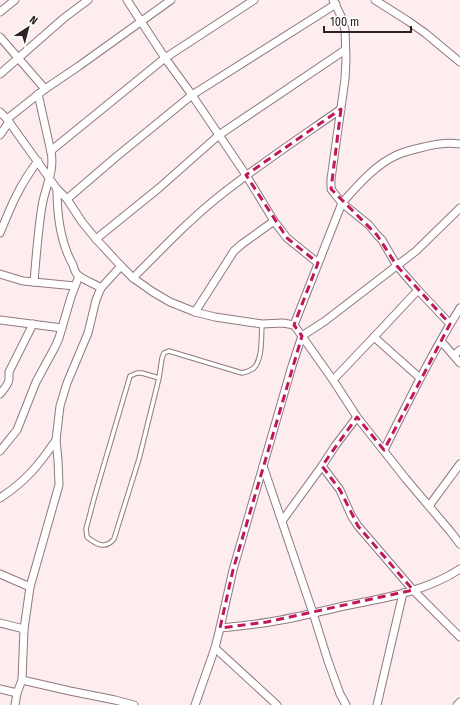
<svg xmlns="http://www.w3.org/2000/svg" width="460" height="705" font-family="'Fira Sans Condensed',sans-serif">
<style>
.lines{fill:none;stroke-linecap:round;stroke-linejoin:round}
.lane-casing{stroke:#90797d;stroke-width:5.5}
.street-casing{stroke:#90797d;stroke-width:9}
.lane{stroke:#fff;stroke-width:3.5}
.street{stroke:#fff;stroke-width:7}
.marked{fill:none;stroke:#c2185b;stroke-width:3;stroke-dasharray:8 5;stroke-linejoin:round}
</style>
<rect width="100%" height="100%" fill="#fdedef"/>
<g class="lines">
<defs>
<path id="lane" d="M159 378 142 373H137L130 376 95 495 86 529 87 537C96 544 105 550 114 539L139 459 159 378 162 358 164 353 169 351 242 373C246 372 250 371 254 368 263 358 261 337 262 324"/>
<g id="street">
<path d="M127 0 165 58 192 95 246 175 274 221 287 238 318 263"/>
<path d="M333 0 341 16 345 30 346 59 345 79 331 179V189L334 193 342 203 369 225 377 235 382 240 397 266 418 290 450 324"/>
<path d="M375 0 408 21 425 33 460 62"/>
<path d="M0 12 15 0"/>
<path d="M0 37 45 89"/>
<path d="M0 74 64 18 88 0"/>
<path d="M38 94 51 152"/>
<path d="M0 112 7 119 57 189 67 199 82 222 96 239 121 266 133 278 153 292 170 302 195 312 215 317 262 324 283 323 294 325 333 380 357 417 406 479 450 531 460 544"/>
<path d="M7 119 45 89 79 66 171 0"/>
<path d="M0 135 9 122"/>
<path d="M57 189C57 215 60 242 73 265 74 269 76 274 79 276 82 279 97 285 101 288"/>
<path d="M67 199 116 157 192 95 336 4"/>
<path d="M0 233C11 206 20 184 38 161"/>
<path d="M96 239 159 188 219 135 345 50"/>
<path d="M0 274 23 281 75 286"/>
<path d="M133 278C162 249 190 219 222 194 260 164 301 137 341 109"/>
<path d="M34 282C36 257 38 231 42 206 45 187 55 171 51 152L53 149 165 58 254 0"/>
<path d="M195 312 234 251 242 244 274 221"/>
<path d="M0 320 62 328"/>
<path d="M294 325 342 203C357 186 376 164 397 155 406 151 415 149 424 147 435 144 448 142 460 144"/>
<path d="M374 337 420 378"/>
<path d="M441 341 460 363"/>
<path d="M454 355 460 350"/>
<path d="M333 380 374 337 418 290"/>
<path d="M0 394C3 390 9 384 9 379 9 376 9 374 9 372L33 324"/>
<path d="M384 450C408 402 432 353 460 308"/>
<path d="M0 451 17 430 36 382 55 347 59 338 71 297 79 276"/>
<path d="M263 466 313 613 328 661 340 694 346 705"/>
<path d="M322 466 340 490 351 515 358 526 413 590 460 637"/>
<path d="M0 498C26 481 39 465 56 440"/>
<path d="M429 506 460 464"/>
<path d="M282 521 322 466 335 446 357 417"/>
<path d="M0 574 30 587"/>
<path d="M0 623 24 629"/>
<path d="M220 628C241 626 261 624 281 620 302 616 323 611 344 606 384 598 425 592 460 569"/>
<path d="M215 648 277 705"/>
<path d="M22 680 70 691 115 700 134 705"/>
<path d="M0 689 17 693"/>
<path d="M15 705 17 693 22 680 24 629 30 587 59 485 58 460 56 440 60 406 67 383 88 333 96 300 101 288 121 266"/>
<path d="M195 705 215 648 220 628 233 570 292 366 302 336 325 321 416 251 460 208"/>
<path d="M377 705 403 593"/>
<path d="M457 705 460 702"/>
</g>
</defs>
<use href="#lane" class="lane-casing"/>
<use href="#street" class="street-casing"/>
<use href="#lane" class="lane"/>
<use href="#street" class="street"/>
</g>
<path class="marked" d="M341 109 331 189 377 235 397 266 450 324 384 450 357 417 322 466 340 490 358 526 413 590 267 622 220 628 233 570 302 336 294 325 318 263 287 238 246 175Z"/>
<g transform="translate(28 28) rotate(36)" stroke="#ffffff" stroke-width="3" paint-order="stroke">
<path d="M0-3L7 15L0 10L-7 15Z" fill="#2d2325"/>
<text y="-6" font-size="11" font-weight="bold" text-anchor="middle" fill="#2d2325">N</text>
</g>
<path d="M324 26v6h87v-6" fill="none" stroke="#2d2325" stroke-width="2"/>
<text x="330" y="26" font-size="12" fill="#2d2325" stroke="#ffffff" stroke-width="3" paint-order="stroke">100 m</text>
</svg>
